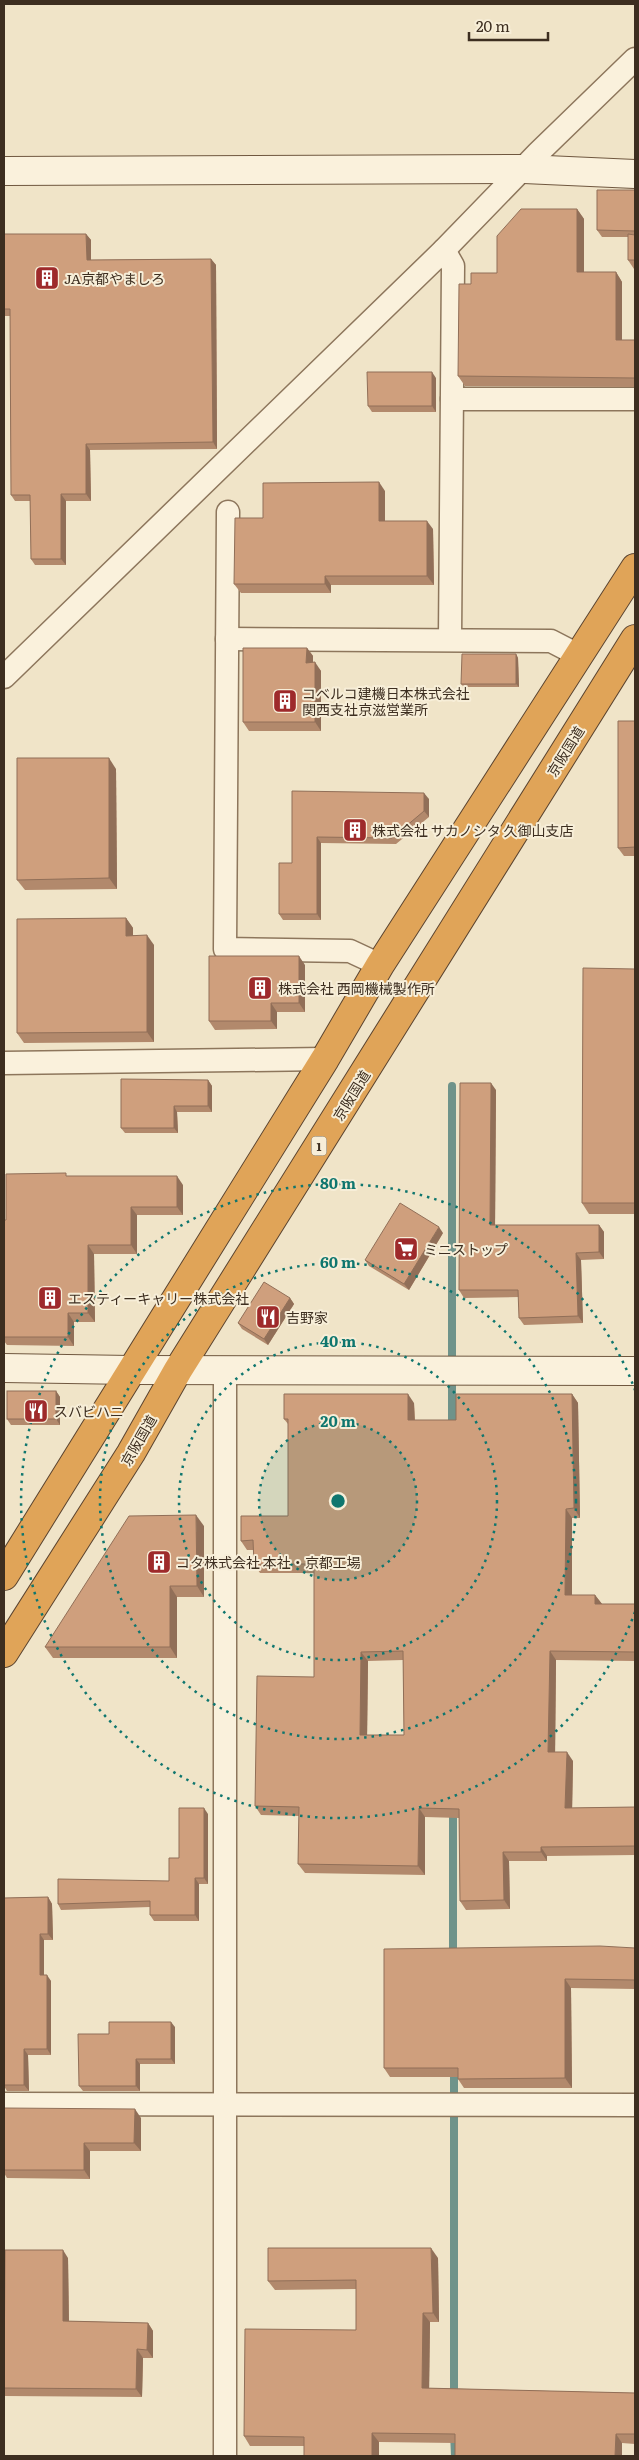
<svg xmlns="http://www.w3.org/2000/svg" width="639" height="2460" font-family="Literata,'Noto Sans JP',serif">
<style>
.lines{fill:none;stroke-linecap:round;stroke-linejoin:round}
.stream{stroke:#6f938a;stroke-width:8}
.street-casing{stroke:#8d765c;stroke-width:25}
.secondary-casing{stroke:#6f573f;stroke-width:30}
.highway-casing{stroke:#5b4430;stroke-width:30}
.street{stroke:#faf1dc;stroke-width:22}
.secondary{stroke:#faf1dc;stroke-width:28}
.highway{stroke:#e0a458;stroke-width:28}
.wall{fill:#b2896c;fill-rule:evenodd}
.shaded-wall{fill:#916f58}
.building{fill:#cf9f7d;stroke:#916f58;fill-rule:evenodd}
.ring{fill:none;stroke:#0f766e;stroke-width:2.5;stroke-dasharray:2.5 5}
.labels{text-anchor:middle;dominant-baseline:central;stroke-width:4;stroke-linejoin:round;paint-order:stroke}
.shield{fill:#f7eed8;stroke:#756857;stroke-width:1}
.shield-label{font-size:12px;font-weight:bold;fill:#3d2e20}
.poi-label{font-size:14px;fill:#3d2e20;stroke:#f7eed8;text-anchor:start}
.street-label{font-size:14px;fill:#3d2e20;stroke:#f7eed8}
.centre{fill:#0f766e;stroke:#f7eed8;stroke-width:2.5}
.ring-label{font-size:15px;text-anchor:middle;font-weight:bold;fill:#0f766e;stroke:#f7eed8;stroke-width:4;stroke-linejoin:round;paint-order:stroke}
</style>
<rect width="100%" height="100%" fill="#f0e4c8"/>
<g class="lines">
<g class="stream">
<path d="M452 1086V1429"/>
<path d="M453 1808V1957"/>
<path d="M454 2068V2399"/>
<path d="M454 2433 455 2456"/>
</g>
<defs>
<g id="street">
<path d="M444 250 453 266 450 639"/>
<path d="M452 399H635"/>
<path d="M228 512 225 949 350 951 380 965"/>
<path d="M227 639 551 641 580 656"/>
<path d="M4 677 444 250 538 153 635 59"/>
<path d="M4 1063 325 1059"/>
<path d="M4 2104 635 2105"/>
<path d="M225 2456V1370"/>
</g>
<g id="secondary">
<path d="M4 171 524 169 635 174"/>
<path d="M4 1368 131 1370 635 1371"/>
</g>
<g id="highway">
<path d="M4 1576 325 1059 380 965 635 568"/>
<path d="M4 1653 131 1453 178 1370 635 639"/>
</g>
</defs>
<use href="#street" class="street-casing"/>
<use href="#secondary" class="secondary-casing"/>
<use href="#highway" class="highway-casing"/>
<use href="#street" class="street"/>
<use href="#secondary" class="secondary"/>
<use href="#highway" class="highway"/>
</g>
<g class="wall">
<path d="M635 190V269H634L628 260V237H602L597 230Z"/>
<path d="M577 209 584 219V272H616L622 282V340H635V387L465 386 458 376 471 284 497 273Z"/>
<path d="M4 234H86L91 240V260L211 259 216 265 217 449 90 450 91 501H66V565H35L31 559 30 501H15L11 495 10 316H4Z"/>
<path d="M436 378V412H372L368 406Z"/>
<path d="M385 491V521L433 529 434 585H331V593H241L234 584 263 518Z"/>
<path d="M307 648 313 656V662L321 671V731H249L243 722Z"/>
<path d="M516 654 518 658 519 687H464L461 684Z"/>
<path d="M635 721V856H624L618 848Z"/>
<path d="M116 769 117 889 25 890 17 880Z"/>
<path d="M292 791 429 799V817L396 844 321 843V920H283L279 914 292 863Z"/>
<path d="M126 918 133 928V935L154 945V1042L24 1043 17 1033Z"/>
<path d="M305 965V1012H277V1029L215 1030 209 1021Z"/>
<path d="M635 969V1214H589L582 1203Z"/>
<path d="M208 1080 212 1086V1112H177L178 1133H125L121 1128Z"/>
<path d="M496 1090 495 1225H599L604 1232V1259L581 1260 583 1323 524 1325 519 1318V1297L464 1298 459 1290Z"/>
<path d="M69 1176 183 1185V1215H137V1254H94L95 1322H74V1346L7 1345 4 1341V1220H6Z"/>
<path d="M443 1233 409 1290 369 1266 365 1260Z"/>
<path d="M290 1298 294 1304 268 1345 242 1329 238 1323Z"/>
<path d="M56 1391 60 1397V1425H11L7 1419Z"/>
<path d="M572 1394 578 1403 580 1518H572V1595H595L602 1604H635V1661L556 1660 555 1752 573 1761 572 1808 635 1807V1855L547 1856V1861H509L510 1909 466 1910 460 1901 459 1818 425 1817V1875L305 1873 298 1864 299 1816 261 1815 255 1806 314 1677V1573H260L254 1564 253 1550H247L241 1541 288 1516V1424L284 1419 414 1403 415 1420H456ZM403 1660 404 1735H367L368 1661Z"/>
<path d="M204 1526V1597H177V1658H53L45 1647Z"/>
<path d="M208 1814V1884H199V1921H154L150 1915V1907L61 1910 58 1904 169 1881 179 1858Z"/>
<path d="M48 1897 52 1904 53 1940H44V1975L51 1981V2055H28L29 2091H7L4 2086V1898Z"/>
<path d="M635 1948V1989L571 1988 572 2088H464L458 2079V2077H390L384 2068V1949Z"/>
<path d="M175 2027V2064H140V2091H83L79 2086 109 2034Z"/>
<path d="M4 2108 141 2118V2151H90V2179L7 2178 4 2173Z"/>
<path d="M68 2258 69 2321 148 2323 153 2331V2358H143L142 2397 5 2396 4 2394V2322Z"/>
<path d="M438 2258 439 2322H430L429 2388 635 2393V2444L622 2443V2456H455V2443L379 2442 304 2446H250L244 2436 356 2330V2289L275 2290 268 2281Z"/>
</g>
<g class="shaded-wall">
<path d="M577 209 584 219V282L577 272Z"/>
<path d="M86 234 91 240V267L87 260Z"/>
<path d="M211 259 216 265 217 449 213 442Z"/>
<path d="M616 272 622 282V350L616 340Z"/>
<path d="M432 372 436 378V412L432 406Z"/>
<path d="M86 444 90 450 91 501 86 494Z"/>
<path d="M379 482 385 491V530L379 521Z"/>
<path d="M61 494 66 501V565L61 559Z"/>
<path d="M427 521 433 529 434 585 427 576Z"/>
<path d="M325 576 331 585V593L325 584Z"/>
<path d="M307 648 313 656V671L306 663Z"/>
<path d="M516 654 518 658 519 687 516 684Z"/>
<path d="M315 662 321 671V731L315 722Z"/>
<path d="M109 758 116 769 117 889 109 878Z"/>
<path d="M424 793 429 799V817L424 811Z"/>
<path d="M317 837 321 843V920L317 914Z"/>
<path d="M126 918 133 928V945L126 936Z"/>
<path d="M147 935 154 945V1042L147 1032Z"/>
<path d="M299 956 305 965V1012L299 1003Z"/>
<path d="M271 1003 277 1012V1029L271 1021Z"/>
<path d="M208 1080 212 1086V1112L208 1106Z"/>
<path d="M491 1083 496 1090 495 1232 490 1225Z"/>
<path d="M174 1106 177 1112 178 1133 174 1128Z"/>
<path d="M177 1176 183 1185V1215L177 1207Z"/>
<path d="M131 1207 137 1215V1254L131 1245Z"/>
<path d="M599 1225 604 1232V1259L599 1252Z"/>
<path d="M439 1227 443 1233 409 1290 404 1284Z"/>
<path d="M88 1245 94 1254 95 1322 88 1313Z"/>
<path d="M576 1253 581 1260 583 1323 578 1316Z"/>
<path d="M290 1298 294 1304 268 1345 264 1339Z"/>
<path d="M68 1313 74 1322V1346L68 1337Z"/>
<path d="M56 1391 60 1397V1425L56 1419Z"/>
<path d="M408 1394 414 1403 415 1429 408 1420Z"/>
<path d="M572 1394 578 1403 580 1518 574 1508Z"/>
<path d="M566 1509 572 1518V1604L565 1595Z"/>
<path d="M196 1515 204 1526V1597L197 1586Z"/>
<path d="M170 1586 177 1597V1658L170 1647Z"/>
<path d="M595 1595 602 1604H595Z"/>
<path d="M550 1651 556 1660 555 1761 548 1752Z"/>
<path d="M361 1652 368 1661 367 1744 360 1735Z"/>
<path d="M567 1752 573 1761 572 1817 565 1808Z"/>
<path d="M204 1808 208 1814V1884L204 1878Z"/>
<path d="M419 1808 425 1817V1875L418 1866Z"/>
<path d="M541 1847 547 1856V1861L541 1852Z"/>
<path d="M503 1852 509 1861 510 1909 504 1900Z"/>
<path d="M195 1878 199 1884V1921L195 1915Z"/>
<path d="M48 1897 52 1904 53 1940 48 1934Z"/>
<path d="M40 1934 44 1940V1981L40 1975Z"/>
<path d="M47 1975 51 1981V2055L47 2049Z"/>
<path d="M565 1979 571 1988 572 2088 565 2078Z"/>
<path d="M171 2022 175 2027V2064L171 2059Z"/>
<path d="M24 2049 28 2055 29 2091 24 2085Z"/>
<path d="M136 2059 140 2064V2091L136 2086Z"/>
<path d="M135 2109 141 2118V2151L134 2143Z"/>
<path d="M84 2143 90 2151V2179L84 2170Z"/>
<path d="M431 2248 438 2258 439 2322 433 2313Z"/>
<path d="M63 2250 68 2258 69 2329 63 2321Z"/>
<path d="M423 2313 430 2322 429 2398 422 2388Z"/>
<path d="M148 2323 153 2331V2358L147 2350Z"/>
<path d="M137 2349 143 2358 142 2397 136 2389Z"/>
<path d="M372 2433 379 2442V2456H372Z"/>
<path d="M616 2434 622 2443V2456H615Z"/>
</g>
<g class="building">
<path d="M597 190H635V231L597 230Z"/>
<path d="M521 209H577V272H616V340H635V378L458 376 459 284H471V273H497V236Z"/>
<path d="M4 234H86L87 260 211 259 213 442 86 444V494H61V559H31L30 495H11L10 309H4Z"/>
<path d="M628 234 635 235V260H628Z"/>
<path d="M367 372H432V406H368Z"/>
<path d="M379 482V521H427V576H325V584H234L235 518H263V483Z"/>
<path d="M243 648H307L306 663 315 662V722H243Z"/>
<path d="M462 654H516V684H461Z"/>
<path d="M618 721H635V847L618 848Z"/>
<path d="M17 758H109V878L17 880Z"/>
<path d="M292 791 424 793V811L392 838 317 837V914H279V863H292Z"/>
<path d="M126 918V936L147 935V1032L17 1033V919Z"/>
<path d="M209 956H299V1003H271V1021H209Z"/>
<path d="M583 968 635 969V1203H582Z"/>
<path d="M121 1079 208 1080V1106H174V1128H121Z"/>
<path d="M460 1083H491L490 1225H599V1252L576 1253 578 1316 519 1318 518 1290H459Z"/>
<path d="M66 1173V1176H177V1207H131V1245H88V1313H68V1337H4V1220H6V1174Z"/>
<path d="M400 1203 439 1227 404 1284 365 1260Z"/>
<path d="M264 1282 290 1298 264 1339 238 1323Z"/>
<rect x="7" y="1391" width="49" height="28"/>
<path d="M284 1394H408V1420H456V1394H572L574 1508 566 1509 565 1595H595V1604H635V1652L550 1651 548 1752H567L565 1808 635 1807V1846L541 1847V1852H503L504 1900 460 1901 459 1809 419 1808 418 1866 298 1864 299 1807 255 1806 257 1676 314 1677V1564H254L253 1540 241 1541V1516H288V1419H284ZM403 1651 404 1735H360L361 1652Z"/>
<path d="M196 1515 197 1586H170V1647H45L129 1516Z"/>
<path d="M179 1808H204V1878H195V1915H150V1901L58 1904V1879L169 1881V1858H179Z"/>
<path d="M48 1897V1934H40V1975H47V2049H24V2085H4V1898Z"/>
<path d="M600 1946 635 1948V1980L565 1979V2078L458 2079V2068H384V1949Z"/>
<path d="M109 2022H171V2059H136V2086H79L78 2034H109Z"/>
<path d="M4 2108 135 2109 134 2143H84V2170H4Z"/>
<path d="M268 2248H431L433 2313H423L422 2388 635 2393V2434H616L615 2456H455V2434L372 2433V2456H304V2437L244 2436 245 2329 356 2330V2280L268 2281Z"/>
<path d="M5 2250H63V2321L148 2323 147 2350 137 2349 136 2389 4 2388Z"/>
</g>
<circle cx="338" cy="1501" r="79" fill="#0f766e" fill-opacity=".12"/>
<g class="ring">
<circle cx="338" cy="1501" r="79"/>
<circle cx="338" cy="1501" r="159"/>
<circle cx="338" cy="1501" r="238"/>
<path d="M635 1612A317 317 0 1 1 635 1390"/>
</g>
<defs>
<symbol id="building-square" viewBox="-11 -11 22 22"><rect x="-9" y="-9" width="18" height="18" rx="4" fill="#9e2a2b" stroke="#f7eed8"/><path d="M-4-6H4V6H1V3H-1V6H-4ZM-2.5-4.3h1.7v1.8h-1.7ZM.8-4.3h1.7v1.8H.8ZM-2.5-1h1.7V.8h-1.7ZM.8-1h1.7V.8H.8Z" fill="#fff"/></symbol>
<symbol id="supermarket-square" viewBox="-11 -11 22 22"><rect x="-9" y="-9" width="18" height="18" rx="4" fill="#9e2a2b" stroke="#f7eed8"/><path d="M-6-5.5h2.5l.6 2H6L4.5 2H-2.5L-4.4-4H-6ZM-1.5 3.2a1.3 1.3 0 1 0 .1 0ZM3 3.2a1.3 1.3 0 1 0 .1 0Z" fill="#fff"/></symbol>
<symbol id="restaurant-square" viewBox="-11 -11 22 22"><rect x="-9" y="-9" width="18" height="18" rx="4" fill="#9e2a2b" stroke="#f7eed8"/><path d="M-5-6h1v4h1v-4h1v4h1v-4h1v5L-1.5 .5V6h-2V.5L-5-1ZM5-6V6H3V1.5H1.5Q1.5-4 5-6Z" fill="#fff"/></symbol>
</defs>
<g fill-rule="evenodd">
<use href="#building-square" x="33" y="264" width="28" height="28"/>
<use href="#building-square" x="271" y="687" width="28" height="28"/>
<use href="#building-square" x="341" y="816" width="28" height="28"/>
<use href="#building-square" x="246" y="974" width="28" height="28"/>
<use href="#supermarket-square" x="392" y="1235" width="28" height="28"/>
<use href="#building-square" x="36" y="1284" width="28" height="28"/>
<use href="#restaurant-square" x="254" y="1303" width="28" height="28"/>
<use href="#restaurant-square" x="22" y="1397" width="28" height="28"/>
<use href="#building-square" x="145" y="1548" width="28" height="28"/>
</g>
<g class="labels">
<rect class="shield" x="311.5" y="1136.5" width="15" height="19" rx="4"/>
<g class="shield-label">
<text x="319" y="1146">1</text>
</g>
<g class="poi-label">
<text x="64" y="278">JA京都やましろ</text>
<text x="302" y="693">コベルコ建機日本株式会社<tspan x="302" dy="16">関西支社京滋営業所</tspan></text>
<text x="372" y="830">株式会社 サカノシタ 久御山支店</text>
<text x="278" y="988">株式会社 西岡機械製作所</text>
<text x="424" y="1249">ミニストップ</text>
<text x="68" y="1298">エスティーキャリー株式会社</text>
<text x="286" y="1317">吉野家</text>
<text x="54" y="1411">スバビハニ</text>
<text x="176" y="1562">コタ株式会社 本社・京都工場</text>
</g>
<g class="street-label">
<text transform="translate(565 751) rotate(-58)">京阪国道</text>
<text transform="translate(351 1095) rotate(-58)">京阪国道</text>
<text transform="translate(138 1440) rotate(-60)">京阪国道</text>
</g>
</g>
<circle cx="338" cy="1501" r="8" class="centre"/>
<g class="ring-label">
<text x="338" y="1189">80 m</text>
<text x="338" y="1268">60 m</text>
<text x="338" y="1347">40 m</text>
<text x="338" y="1427">20 m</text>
</g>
<rect width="639" height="2460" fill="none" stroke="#3d2e20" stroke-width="10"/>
<path d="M469 32v8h79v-8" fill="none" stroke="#3d2e20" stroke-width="2.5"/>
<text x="476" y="32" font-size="15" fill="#3d2e20" stroke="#f7eed8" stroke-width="4" paint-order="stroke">20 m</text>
</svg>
